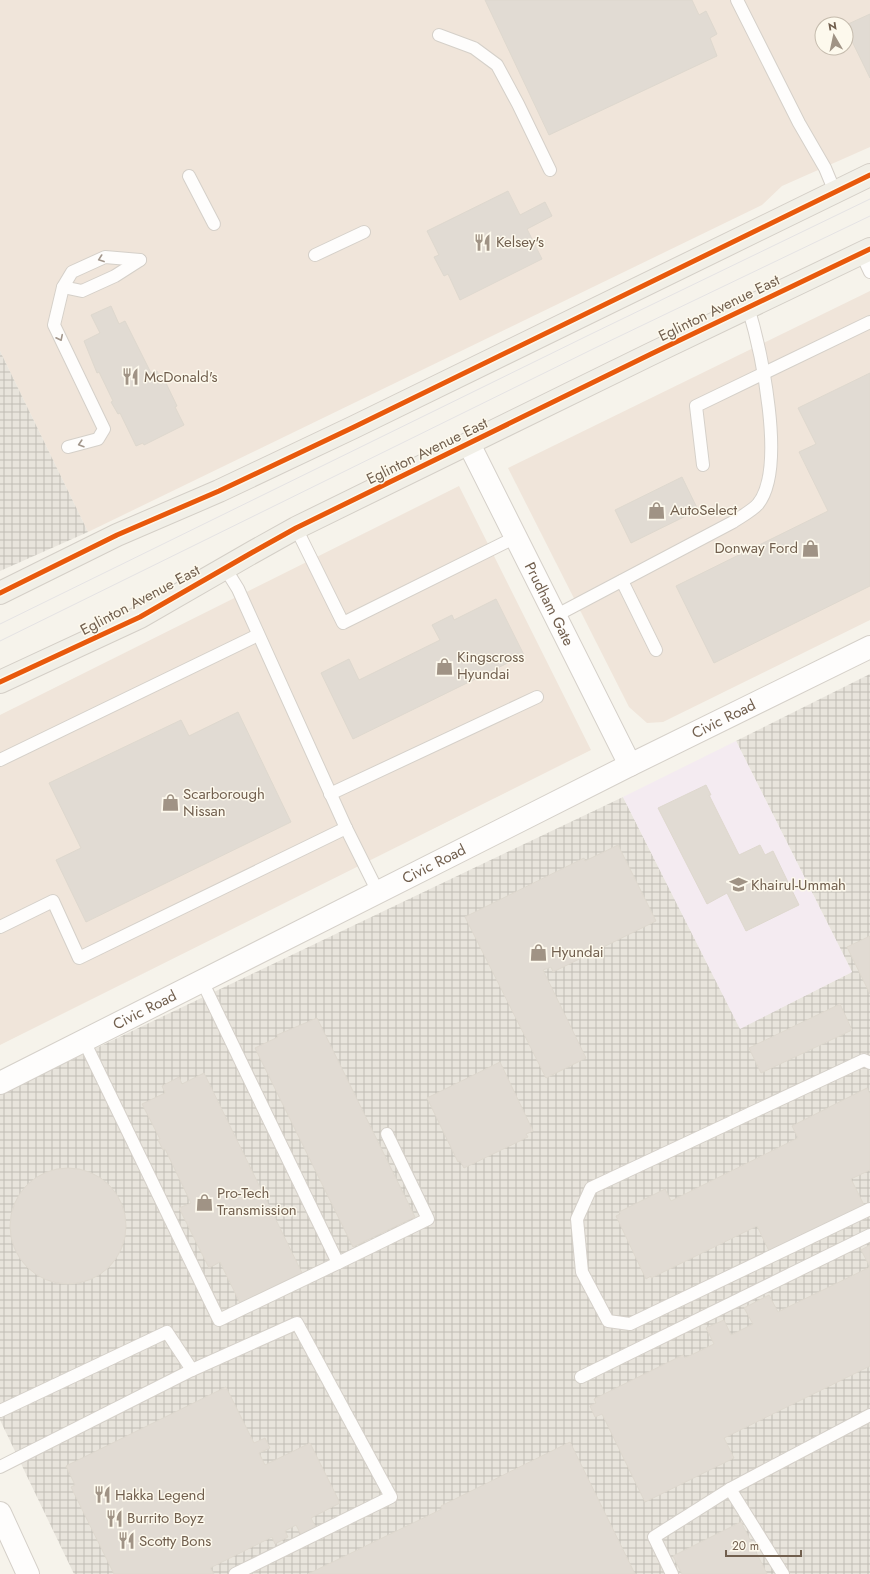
<svg xmlns="http://www.w3.org/2000/svg" width="870" height="1574" font-family="Jost,sans-serif">
<style>
.commercial{fill:#f0e5da;fill-rule:evenodd}
.industrial{fill:url(#industrial-grid)}
.education{fill:#f4ebf1}
.building{fill:#e1dbd3;stroke:#ded8ce}
.lines{fill:none;stroke-linecap:round;stroke-linejoin:round}
.lane-casing{stroke:#d5d0c9;stroke-width:14}
.street-casing{stroke:#d5d0c9;stroke-width:24}
.secondary-casing{stroke:#d5d0c9;stroke-width:24}
.primary-casing{stroke:#d4cfc7;stroke-width:24}
.lane{stroke:#fefdfc;stroke-width:12}
.street{stroke:#fefdfc;stroke-width:22}
.secondary{stroke:#fefdfc;stroke-width:22}
.primary{stroke:#f1efe7;stroke-width:22}
.tram{stroke:#e5e3e4;stroke-width:1}
.cycleway-casing{stroke:#fdf9ed;stroke-width:8}
.cycleway{stroke:#e8590c;stroke-width:5}
.oneway{stroke:#a2968b}
.labels{text-anchor:middle;dominant-baseline:central;stroke-width:3;stroke-linejoin:round;paint-order:stroke}
.poi-label{font-size:15px;fill:#715f4e;stroke:#fdf9ed;text-anchor:start}
.street-label{font-size:15px;fill:#715f4e;stroke:#fdf9ed}
</style>
<defs>
<pattern id="industrial-grid" width="8" height="8" patternUnits="userSpaceOnUse"><rect width="8" height="8" fill="#e8e4dc"/><path d="M0 4h8M4 0v8" fill="none" stroke="#c0bcb5"/></pattern>
</defs>
<rect width="100%" height="100%" fill="#f6f3eb"/>
<g class="commercial">
<path d="M0 0H870V147L782 186 762 205 88 532 0 351ZM822 24H846V48H822Z"/>
<path d="M870 291V620L663 722 647 723 629 707 508 468Z"/>
<path d="M459 486 591 750 0 1045V715Z"/>
</g>
<g class="industrial">
<path d="M0 351 88 532 0 571Z"/>
<path d="M870 674V1574H74L0 1420V1094L623 797 740 1028 852 972 736 741Z"/>
</g>
<path class="education" d="M736 741 852 972 740 1029 623 797Z"/>
<g class="building">
<path d="M485 0H692L699 15 706 11 717 34 710 38 717 56 549 135Z"/>
<path d="M870 14V78L846 29V25Z"/>
<path d="M508 191 520 215 545 202 552 216 527 229 542 259 460 300 448 274 444 276 434 257 439 255 427 231Z"/>
<path d="M111 306 119 324 125 321 151 373 157 371 162 382 165 381 177 406 175 407 184 425 144 445 143 443 136 446 120 413 118 414 111 402 113 401 99 372 97 373 84 341 100 333 91 315Z"/>
<path d="M870 373V586L714 663 676 586 828 511 799 452 816 444 798 408Z"/>
<path d="M682 477 698 510 631 543 615 510Z"/>
<path d="M496 599 524 655 353 739 321 673 349 659 359 680 440 640 432 625 452 615 454 620Z"/>
<path d="M238 712 291 822 86 922 56 860 81 848 49 783 181 720 189 736Z"/>
<path d="M706 785 711 795H709L739 855 760 845 765 855 773 851 799 905 746 931 727 893 707 904 658 808Z"/>
<path d="M618 845 656 921 553 972 551 967 543 970 586 1058 546 1078 465 917 584 858 585 861Z"/>
<path d="M870 936V994L847 947Z"/>
<path d="M840 1004 852 1030 761 1073 749 1048Z"/>
<path d="M317 1018 415 1217 353 1247 255 1048 278 1037 277 1035Z"/>
<path d="M500 1062 533 1131 526 1134 528 1137 464 1168 460 1161 458 1162 427 1098Z"/>
<path d="M204 1073 302 1273 240 1303 220 1262 209 1268 179 1208 191 1203 165 1149 163 1150 158 1140 160 1139 142 1104 165 1093 162 1086 179 1077 182 1084Z"/>
<path d="M867 1088 870 1094V1170L851 1179 865 1207 770 1253 757 1226 651 1278V1276L646 1279 616 1216 620 1214 619 1212 665 1189 671 1201 798 1138 792 1126Z"/>
<circle cx="68" cy="1226" r="58"/>
<path d="M870 1245V1366L724 1438 734 1458 645 1502 602 1414 595 1417 590 1406 596 1403 594 1399 683 1355 685 1358 714 1344 706 1328 724 1320 731 1335 753 1324 744 1308 769 1295 778 1312 870 1267 861 1250Z"/>
<path d="M226 1387 254 1443 265 1438 270 1448 259 1453 265 1465 310 1443 340 1503 311 1518 318 1532 303 1539 296 1525 285 1531 288 1537 275 1544 272 1537 210 1568 214 1574H114L71 1487 75 1485 66 1466Z"/>
<path d="M570 1442 635 1574H308L442 1509 441 1506Z"/>
<path d="M741 1522 767 1574H682L673 1556Z"/>
</g>
<g class="lines">
<defs>
<g id="lane">
<path d="M737 0 799 123 825 168 835 192"/>
<path d="M439 35 474 48 497 65 518 104 550 170"/>
<path d="M189 176 214 224"/>
<path d="M861 253 870 272"/>
<path d="M315 255 364 232"/>
<path d="M63 287 82 291 115 276 140 260"/>
<path d="M68 447 98 439 104 429 54 325 63 287 72 272 105 257 140 260"/>
<path d="M703 465 696 406 870 322"/>
<path d="M296 528 343 623 516 537"/>
<path d="M622 581 656 650"/>
<path d="M555 616 733 522C740 517 752 511 758 504 787 468 761 350 748 307"/>
<path d="M0 760 258 635"/>
<path d="M330 794 537 697"/>
<path d="M346 828 378 892"/>
<path d="M0 927 53 901 79 958 346 828 238 589 225 568"/>
<path d="M84 1041 219 1320 338 1263 202 981"/>
<path d="M870 1063 864 1060 591 1188 577 1219 582 1272 608 1321 630 1324 870 1209"/>
<path d="M338 1263 428 1219 387 1134"/>
<path d="M192 1370 297 1323 391 1497 235 1574"/>
<path d="M581 1377 870 1235"/>
<path d="M0 1411 167 1332 192 1370 0 1467"/>
<path d="M730 1489 783 1574"/>
<path d="M672 1574 654 1537 730 1489 870 1415"/>
</g>
<g id="street">
<path id="s1" d="M469 444 630 765"/>
<path id="s2" d="M0 1083 630 765 870 647"/>
</g>
<path id="secondary" d="M0 1513 28 1574"/>
<g id="primary">
<path d="M0 593 117 535 219 491 354 427 870 175"/>
<path d="M0 682 140 617 253 552 296 528 651 354 870 249"/>
</g>
</defs>
<use href="#lane" class="lane-casing"/>
<use href="#street" class="street-casing"/>
<use href="#secondary" class="secondary-casing"/>
<use href="#primary" class="primary-casing"/>
<use href="#lane" class="lane"/>
<use href="#street" class="street"/>
<use href="#secondary" class="secondary"/>
<use href="#primary" class="primary"/>
<g class="tram">
<path d="M0 624 589 335 870 199"/>
<path d="M0 641 595 348 870 216"/>
</g>
<defs>
<g id="cycleway">
<path d="M0 593 117 535 219 491 354 427 870 175"/>
<path d="M0 682 140 617 253 552 296 528 651 354 870 249"/>
</g>
</defs>
<use href="#cycleway" class="cycleway-casing"/>
<use href="#cycleway" class="cycleway"/>
</g>
<defs><path id="oneway-chevron" d="M-2-3.5L2.5 0L-2 3.5" fill="none" stroke-width="1.6" stroke-linecap="round" stroke-linejoin="round"/></defs>
<g class="oneway">
<use href="#oneway-chevron" transform="translate(101 259) rotate(160)"/>
<use href="#oneway-chevron" transform="translate(60 338) rotate(64)"/>
<use href="#oneway-chevron" transform="translate(81 444) rotate(163)"/>
</g>
<defs>
<symbol id="restaurant-bare" viewBox="-9 -9 18 18"><path d="M-5-6h1v4h1v-4h1v4h1v-4h1v5L-1.5 .5V6h-2V.5L-5-1ZM5-6V6H3V1.5H1.5Q1.5-4 5-6Z" fill="#a09385" stroke="#fdf9ed" stroke-width="2.5" paint-order="stroke"/></symbol>
<symbol id="shop-bare" viewBox="-9 -9 18 18"><path d="M-5-2.5h2.3a2.7 3.5 0 0 1 5.4 0H5L5.5 6h-11ZM-1.5-2.5h3a1.5 2.3 0 0 0-3 0Z" fill="#a09385" stroke="#fdf9ed" stroke-width="2.5" paint-order="stroke"/></symbol>
<symbol id="school-bare" viewBox="-9 -9 18 18"><path d="M0-5L7-2L0 1L-7-2ZM-4 1L0 2.5L4 1V4Q0 6-4 4Z" fill="#a09385" stroke="#fdf9ed" stroke-width="2.5" paint-order="stroke"/></symbol>
</defs>
<g fill-rule="evenodd">
<use href="#restaurant-bare" x="470" y="230" width="25" height="25"/>
<use href="#restaurant-bare" x="118" y="364" width="25" height="25"/>
<use href="#shop-bare" x="644" y="498" width="25" height="25"/>
<use href="#shop-bare" x="798" y="536" width="25" height="25"/>
<use href="#shop-bare" x="432" y="654" width="25" height="25"/>
<use href="#shop-bare" x="158" y="790" width="25" height="25"/>
<use href="#school-bare" x="726" y="872" width="25" height="25"/>
<use href="#shop-bare" x="526" y="940" width="25" height="25"/>
<use href="#shop-bare" x="192" y="1190" width="25" height="25"/>
<use href="#restaurant-bare" x="90" y="1482" width="25" height="25"/>
<use href="#restaurant-bare" x="102" y="1506" width="25" height="25"/>
<use href="#restaurant-bare" x="114" y="1528" width="25" height="25"/>
</g>
<g class="labels">
<g class="poi-label">
<text x="496" y="242">Kelsey's</text>
<text x="144" y="377">McDonald's</text>
<text x="670" y="510">AutoSelect</text>
<text x="798" y="548" text-anchor="end">Donway Ford</text>
<text x="457" y="657">Kingscross<tspan x="457" dy="17">Hyundai</tspan></text>
<text x="183" y="794">Scarborough<tspan x="183" dy="17">Nissan</tspan></text>
<text x="751" y="885">Khairul-Ummah</text>
<text x="551" y="952">Hyundai</text>
<text x="217" y="1193">Pro-Tech<tspan x="217" dy="17">Transmission</tspan></text>
<text x="115" y="1495">Hakka Legend</text>
<text x="127" y="1518">Burrito Boyz</text>
<text x="139" y="1541">Scotty Bons</text>
</g>
<g class="street-label">
<text transform="translate(719 308) rotate(-26)">Eglinton Avenue East</text>
<text transform="translate(427 451) rotate(-26)">Eglinton Avenue East</text>
<text transform="translate(140 600) rotate(-28)">Eglinton Avenue East</text>
<text stroke="none"><textPath href="#s1" startOffset="179">Prudham Gate</textPath></text>
<text stroke="none"><textPath href="#s2" startOffset="810">Civic Road</textPath></text>
<text stroke="none"><textPath href="#s2" startOffset="486">Civic Road</textPath></text>
<text stroke="none"><textPath href="#s2" startOffset="162">Civic Road</textPath></text>
</g>
</g>
<g transform="translate(834 36) rotate(351)"><circle r="19" fill="#fdf9ed" stroke="#c5bbad"/>
<path d="M0-3L7 15L0 10L-7 15Z" fill="#a09385"/>
<text y="-6" font-size="11" font-weight="bold" text-anchor="middle" fill="#715f4e">N</text>
</g>
<path d="M726 1550v6h75v-6" fill="none" stroke="#715f4e" stroke-width="2"/>
<text x="732" y="1550" font-size="12" fill="#715f4e" stroke="#fdf9ed" stroke-width="3" paint-order="stroke">20 m</text>
</svg>
